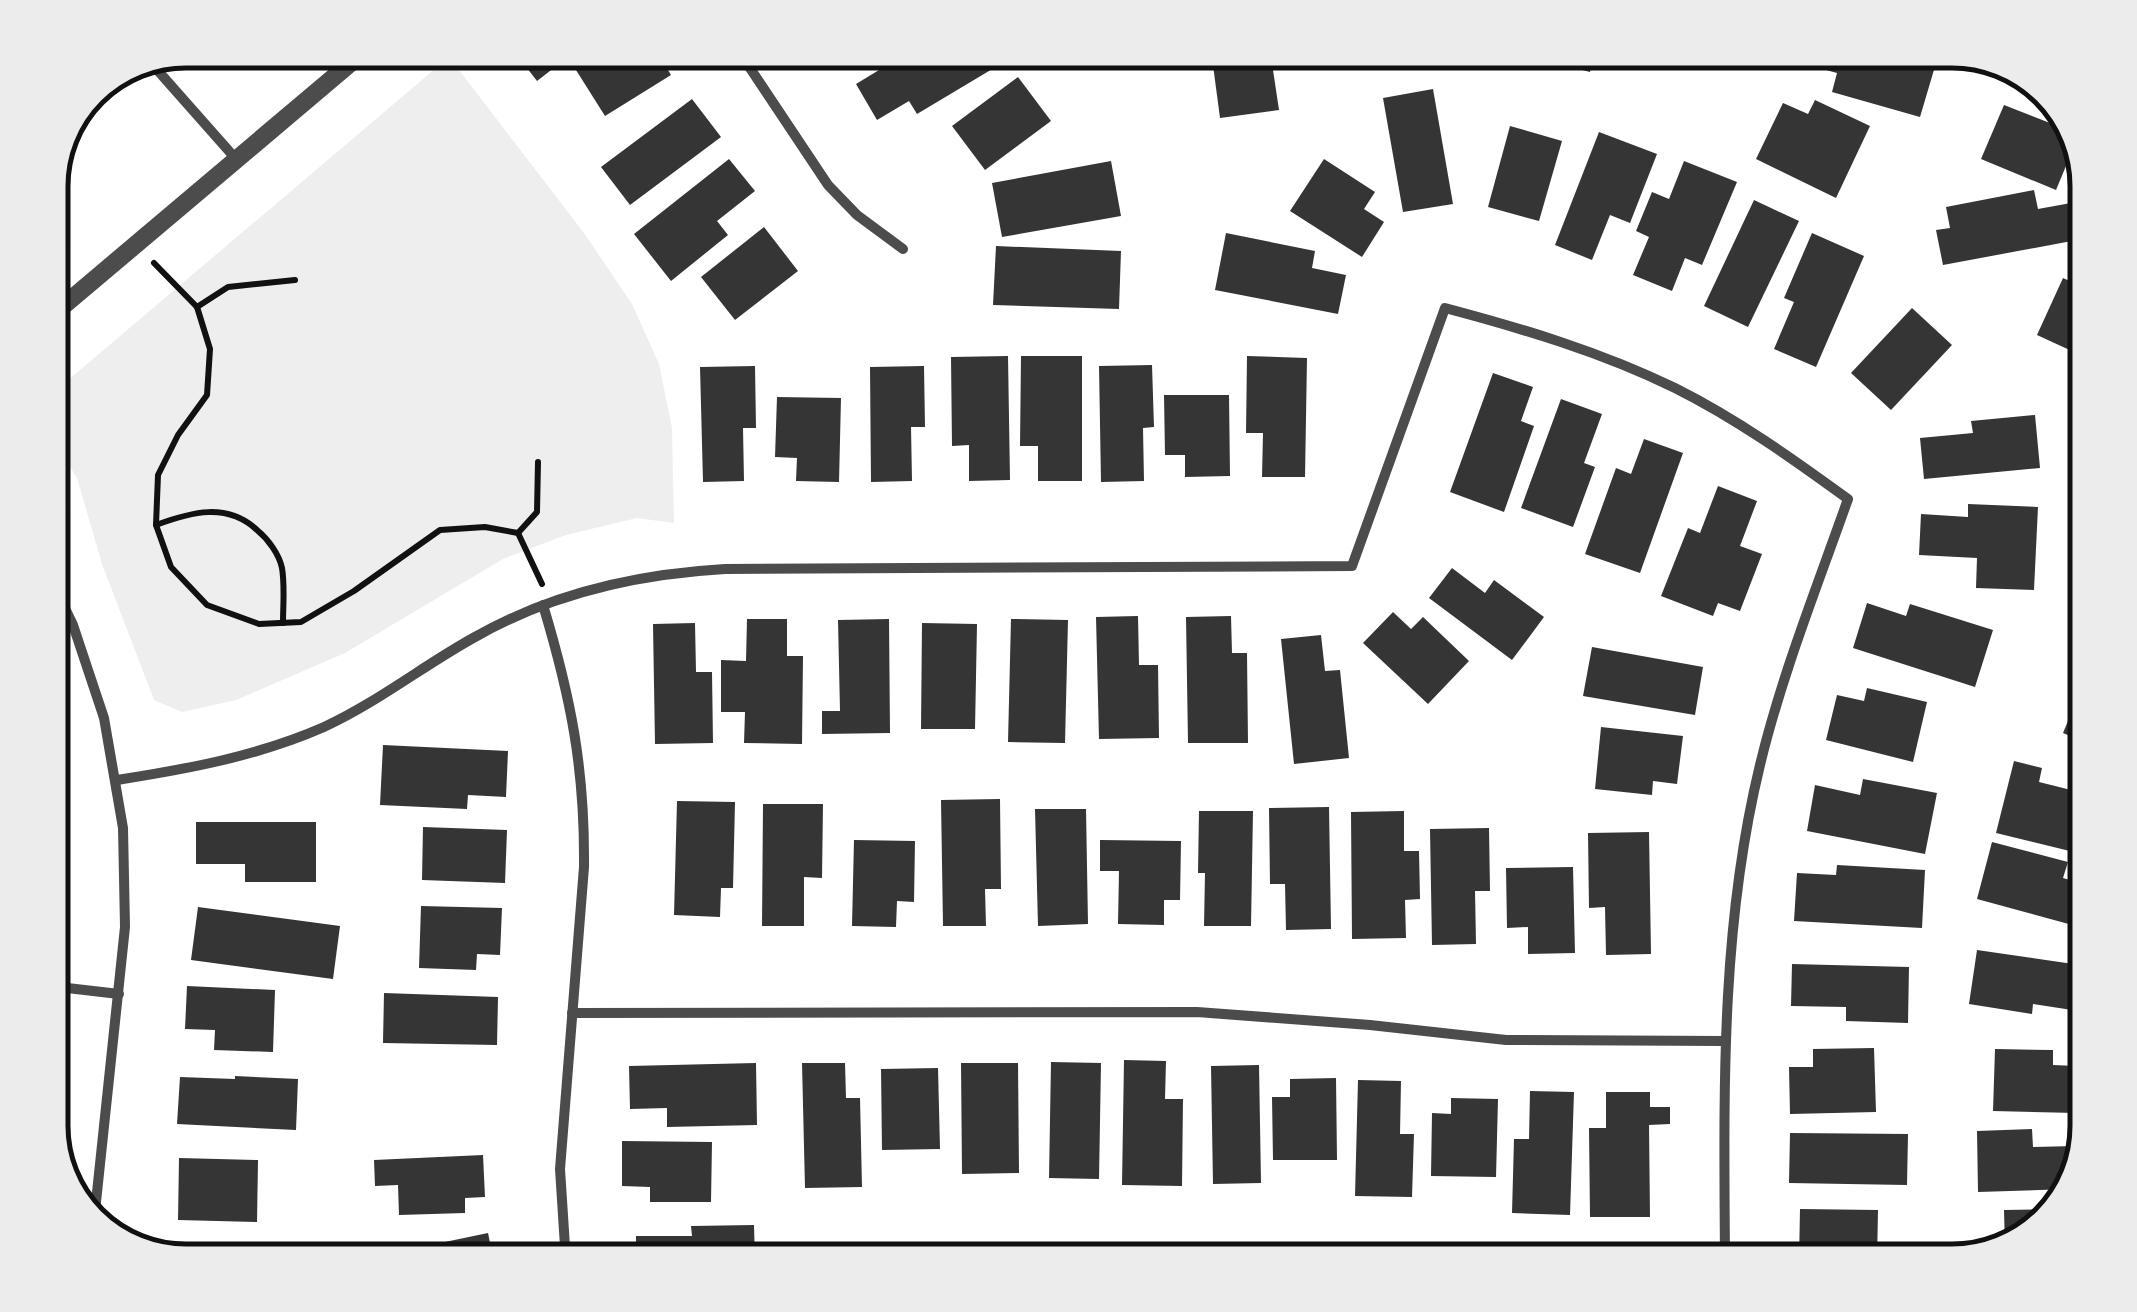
<svg xmlns="http://www.w3.org/2000/svg" width="2137" height="1312" font-family="Quicksand,sans-serif">
<style>
.green{fill:#eee}
.building{fill:#353535}
.lines{fill:none;stroke-linecap:round;stroke-linejoin:round}
.path{stroke:#111;stroke-width:6}
.minor{stroke:#4c4c4c;stroke-width:10}
.tertiary{stroke:#4c4c4c;stroke-width:18}
.rim{fill:none;stroke:#111;stroke-width:5}
</style>
<rect width="100%" height="100%" fill="#fff"/>
<path class="green" d="M449 57 584 233 632 304 659 364 672 428 674 523 637 518 566 535 503 559 345 653 236 700 182 712 154 700 102 564 77 478 58 448 50 425 54 392Z"/>
<g class="building">
<path d="M513 50H577L537 81Z"/>
<path d="M609 50H656L671 75 605 116 576 70Z"/>
<path d="M912 50H983L994 68 917 114 909 101 877 120 856 84Z"/>
<path d="M1104 50H1177L1171 70Z"/>
<path d="M1211 50H1270L1279 110 1220 118Z"/>
<path d="M1506 50H1595L1590 72Z"/>
<path d="M1808 50H1893L1936 63 1920 117 1832 92 1837 73 1804 64Z"/>
<path d="M2004 64 2020 68 2044 93 2000 73Z"/>
<path d="M1018 77 1051 121 985 170 952 126Z"/>
<path d="M1433 89 1453 204 1403 212 1383 98Z"/>
<path d="M692 99 721 137 630 205 601 167Z"/>
<path d="M1815 100 1870 126 1836 198 1756 159 1783 103 1808 114Z"/>
<path d="M2004 105 2073 132 2076 142 2056 190 1981 159Z"/>
<path d="M1510 126 1562 141 1539 221 1488 207Z"/>
<path d="M1599 132 1657 154 1630 223 1610 215 1592 260 1555 245Z"/>
<path d="M729 159 755 191 717 221 728 235 671 281 634 234Z"/>
<path d="M1324 159 1375 192 1364 209 1384 222 1362 257 1290 211Z"/>
<path d="M1111 161 1121 216 1002 237 992 183Z"/>
<path d="M1684 161 1737 182 1702 265 1685 258 1672 291 1633 275 1649 237 1636 231 1652 192 1669 199Z"/>
<path d="M2034 190 2038 209 2071 203 2077 240 1943 265 1936 230 1950 228 1946 207Z"/>
<path d="M1754 200 1799 221 1748 327 1704 306Z"/>
<path d="M764 227 798 271 735 320 701 277Z"/>
<path d="M1226 233 1315 251 1312 268 1346 275 1338 314 1215 290Z"/>
<path d="M1812 233 1864 256 1816 367 1774 349 1794 302 1784 298Z"/>
<path d="M996 246 1121 251 1119 309 993 305Z"/>
<path d="M2063 278 2083 287 2087 280V358L2037 335Z"/>
<path d="M1912 308 1952 345 1891 410 1851 373Z"/>
<path d="M1008 356 1010 480 969 481V445L952 446 951 357Z"/>
<path d="M1021 356H1082V481H1038V446H1020Z"/>
<path d="M1247 356 1307 358 1305 477H1262L1263 433H1246Z"/>
<path d="M1152 365 1154 427 1143 428 1144 481 1101 482 1099 366Z"/>
<path d="M755 366 756 428H743L744 481 703 482 700 367Z"/>
<path d="M924 366 925 427H911L912 481 871 482 870 367Z"/>
<path d="M1493 373 1533 387 1521 421 1534 426 1504 512 1450 492Z"/>
<path d="M1164 395H1229L1230 476 1185 477V455H1165Z"/>
<path d="M777 397 841 398 839 482 796 481 797 458 775 457Z"/>
<path d="M1561 399 1602 414 1584 463 1595 467 1573 527 1521 508Z"/>
<path d="M2035 415 2040 468 1924 479 1920 438 1973 433 1971 421Z"/>
<path d="M1644 439 1683 453 1640 573 1585 554 1616 468 1631 474Z"/>
<path d="M1718 486 1757 501 1740 546 1762 554 1740 611 1718 603 1713 616 1661 596 1688 528 1700 533Z"/>
<path d="M1968 504 2038 507 2034 590 1976 588 1977 558 1919 555 1921 514 1968 517Z"/>
<path d="M1452 568 1485 593 1494 580 1544 617 1512 660 1429 598Z"/>
<path d="M1867 603 1906 616 1910 604 1993 630 1975 687 1853 648Z"/>
<path d="M1393 612 1411 629 1423 617 1469 661 1428 704 1363 643Z"/>
<path d="M1138 616 1139 665H1158L1159 738 1099 739 1096 617Z"/>
<path d="M1231 616 1232 653H1247L1248 743H1188L1186 617Z"/>
<path d="M747 619H787V656H803L802 744 744 743 745 712H721V660L746 661Z"/>
<path d="M889 619 890 733 822 734V711H840L838 620Z"/>
<path d="M1011 619 1068 620 1065 743 1008 742Z"/>
<path d="M695 623 696 672H712L713 743 655 744 653 624Z"/>
<path d="M922 623 977 624 975 729H921Z"/>
<path d="M1321 635 1325 671 1340 670 1349 758 1294 764 1281 639Z"/>
<path d="M1592 647 1703 667 1695 715 1583 696Z"/>
<path d="M2087 675V743L2063 733Z"/>
<path d="M1867 688 1927 702 1913 762 1826 740 1837 695 1864 701Z"/>
<path d="M1601 727 1683 736 1677 784 1653 781 1652 795 1595 789Z"/>
<path d="M383 745 508 751 506 797 468 795 467 809 380 805Z"/>
<path d="M2014 761 2042 768 2039 782 2087 794V837L2082 854 1996 833Z"/>
<path d="M1863 779 1937 793 1925 854 1807 831 1815 785 1860 795Z"/>
<path d="M1000 799 1001 889H985L986 926H943L941 800Z"/>
<path d="M677 801 735 802 733 888H721L720 917 674 915Z"/>
<path d="M763 804H823L822 878 804 877V926H762Z"/>
<path d="M1329 807 1331 929 1286 930 1285 884H1270L1269 808Z"/>
<path d="M1035 809H1086L1088 924 1038 926Z"/>
<path d="M1199 811H1253L1251 926H1204L1205 873H1198Z"/>
<path d="M1404 811V851H1419L1420 899 1405 900 1406 938 1352 939 1351 812Z"/>
<path d="M196 822H316V882H245V864H196Z"/>
<path d="M423 827 507 830 505 883 422 880Z"/>
<path d="M1489 828 1490 891H1475L1476 944 1432 945 1430 829Z"/>
<path d="M1649 832 1651 954 1606 955 1605 907 1589 908 1588 833Z"/>
<path d="M854 840 915 841 914 902 897 901 896 927 852 926Z"/>
<path d="M1100 840 1181 841 1180 900H1164V925L1118 924 1119 871H1100Z"/>
<path d="M1992 842 2068 862 2063 878 2087 885V929L1977 899Z"/>
<path d="M1837 865 1925 870 1922 928 1794 921 1797 873 1836 875Z"/>
<path d="M1573 867 1575 953 1528 954V927L1507 928 1506 868Z"/>
<path d="M421 906 502 908 500 955 477 954 476 970 419 968Z"/>
<path d="M198 907 340 926 333 979 191 960Z"/>
<path d="M1977 950 2087 966 2085 1012 2033 1004 2032 1014 1969 1004Z"/>
<path d="M1792 964 1909 967 1908 1023 1846 1021V1007L1791 1006Z"/>
<path d="M187 986 275 990 273 1052 214 1050 215 1030 185 1029Z"/>
<path d="M384 993 498 997 497 1045 383 1043Z"/>
<path d="M1874 1048 1876 1112 1790 1114 1789 1067H1813V1049Z"/>
<path d="M1995 1049 2053 1050V1065L2077 1066 2076 1113 1993 1111Z"/>
<path d="M1124 1060 1166 1061 1165 1099H1183L1182 1186 1122 1185Z"/>
<path d="M1051 1062 1101 1063 1099 1179 1049 1178Z"/>
<path d="M756 1063 757 1125 667 1127V1108L630 1109 629 1066Z"/>
<path d="M802 1063H845L846 1098H860L862 1187 805 1188Z"/>
<path d="M961 1063H1018L1019 1173 962 1174Z"/>
<path d="M1259 1065 1261 1183 1213 1184 1211 1066Z"/>
<path d="M938 1068 940 1149 882 1150 881 1069Z"/>
<path d="M235 1076 298 1079 296 1130 177 1124 180 1077 235 1079Z"/>
<path d="M1336 1078 1337 1160H1273L1272 1097H1290V1079Z"/>
<path d="M1358 1080 1401 1081 1400 1134H1414L1412 1197 1355 1196Z"/>
<path d="M1530 1091 1574 1092 1570 1215 1512 1213 1514 1139H1529Z"/>
<path d="M1606 1092H1650V1107H1670V1124L1649 1125 1650 1217H1590L1589 1128H1606Z"/>
<path d="M1451 1098 1498 1099 1496 1177 1431 1176 1432 1113 1451 1114Z"/>
<path d="M2032 1129 2033 1147 2075 1146 2076 1169 2070 1189 1978 1192 1977 1131Z"/>
<path d="M1790 1133 1908 1134 1907 1185 1789 1183Z"/>
<path d="M622 1141 712 1142 711 1202H650V1187L622 1186Z"/>
<path d="M483 1155 485 1197 465 1198V1213L399 1215 398 1185 375 1186 374 1160Z"/>
<path d="M179 1158 258 1160 257 1222 178 1220Z"/>
<path d="M1800 1209 1878 1210 1877 1262H1799Z"/>
<path d="M2055 1209 2019 1244 2005 1248 2004 1210Z"/>
<path d="M754 1225 755 1262H636V1236H692L691 1226Z"/>
<path d="M488 1233 494 1262H369L368 1258Z"/>
<path d="M967 1251 1024 1253V1262H967Z"/>
</g>
<g class="lines">
<g class="path">
<path d="M154 263 197 307 210 349 207 395 178 435 158 475 156 525 171 567 207 605 259 624 301 622 354 591 440 530 485 527 518 533 542 584"/>
<path d="M197 307 228 287 295 280"/>
<path d="M156 525C191 512 227 502 257 530 268 539 279 554 282 568 285 586 283 605 283 623"/>
<path d="M518 533 537 512 538 462"/>
</g>
<g class="minor">
<path d="M738 50 828 185 857 215 903 249"/>
<path d="M1708 60 1711 50"/>
<path d="M152 64 236 159"/>
<path d="M50 577 73 625 104 718 123 828 125 927 94 1221"/>
<path d="M543 605C571 698 585 769 584 867L560 1169 566 1262"/>
<path d="M117 780C188 769 258 756 324 727 378 702 424 665 475 637 552 593 637 574 725 569L1352 566 1445 308C1524 329 1601 352 1675 388 1737 419 1793 459 1848 499 1817 587 1782 674 1760 765 1720 929 1724 1095 1725 1262"/>
<path d="M50 986 119 994"/>
<path d="M572 1013 1197 1012 1370 1025 1506 1040 1724 1041"/>
</g>
<path class="tertiary" d="M50 317 366 50"/>
</g>
<path d="M0 0H2137V1312H0ZM186 68H1952A118 118 0 0 1 2070 186V1126A118 118 0 0 1 1952 1244H186A118 118 0 0 1 68 1126V186A118 118 0 0 1 186 68Z" fill="#ececec" fill-rule="evenodd"/>
<path class="rim" d="M186 68H1952A118 118 0 0 1 2070 186V1126A118 118 0 0 1 1952 1244H186A118 118 0 0 1 68 1126V186A118 118 0 0 1 186 68Z"/>
</svg>
